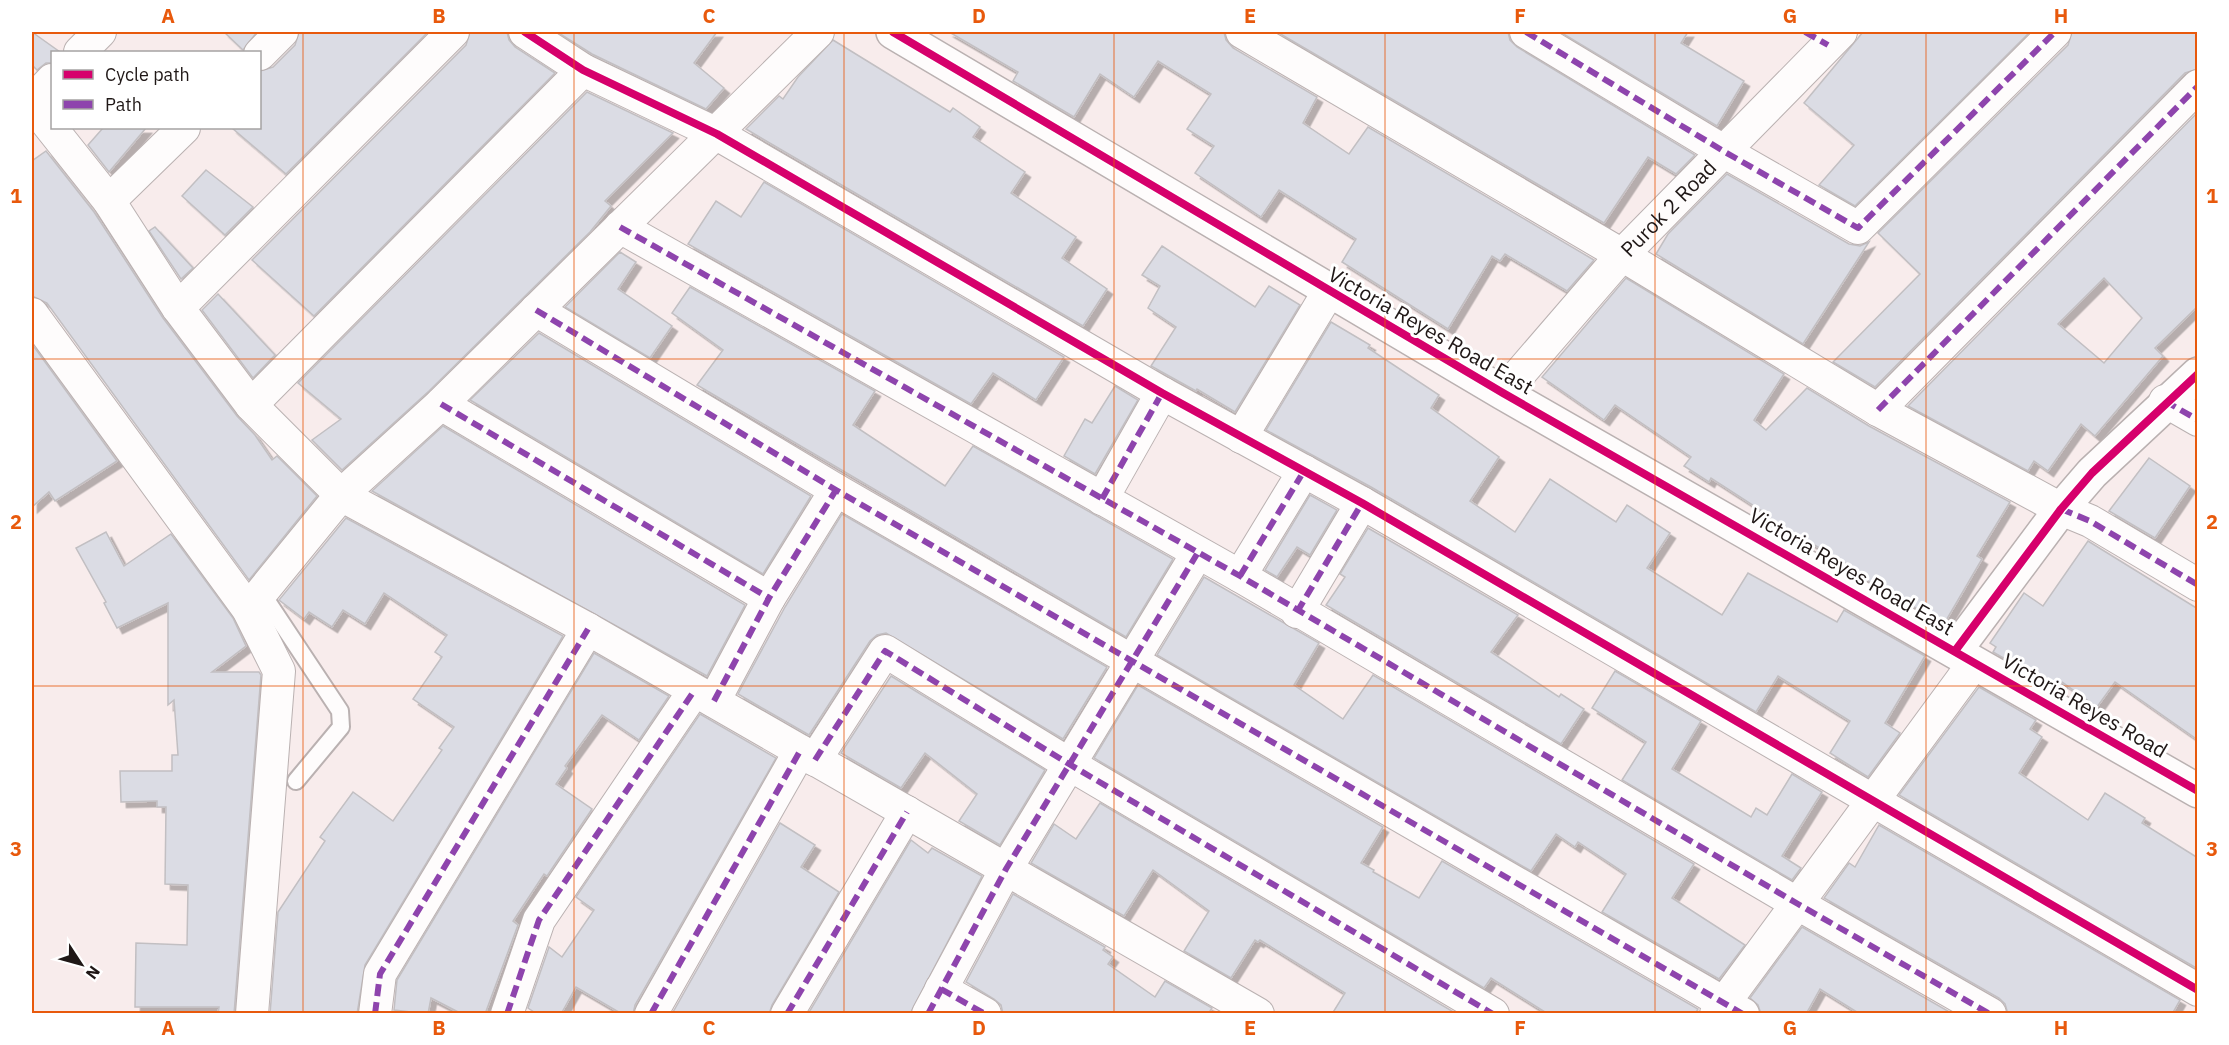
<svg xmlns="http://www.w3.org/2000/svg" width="2229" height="1045" font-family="'IBM Plex Sans',sans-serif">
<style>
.building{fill:#dbdce4;stroke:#c2bfc2;stroke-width:1.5;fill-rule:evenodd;filter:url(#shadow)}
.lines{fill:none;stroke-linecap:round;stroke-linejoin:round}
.lane-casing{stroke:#bab1b1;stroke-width:20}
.street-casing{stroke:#bab1b1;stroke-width:34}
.secondary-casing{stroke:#bab1b1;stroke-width:36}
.lane{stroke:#fefcfc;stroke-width:16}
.street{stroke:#fefcfc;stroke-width:32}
.secondary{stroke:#fefcfc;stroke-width:33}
.quiet{stroke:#8e44ad;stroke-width:6;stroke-dasharray:12 6;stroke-linecap:butt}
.cycleway-casing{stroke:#fff;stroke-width:11}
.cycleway{stroke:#d6006c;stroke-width:8}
.grid{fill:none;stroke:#e8590c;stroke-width:1.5;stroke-opacity:0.55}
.labels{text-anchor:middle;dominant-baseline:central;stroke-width:6;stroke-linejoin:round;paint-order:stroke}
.street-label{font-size:21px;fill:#1f1716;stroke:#fff}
.neatline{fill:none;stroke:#e8590c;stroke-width:2}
.grid-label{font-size:20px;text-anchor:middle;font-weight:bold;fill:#e8590c}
</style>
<defs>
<filter id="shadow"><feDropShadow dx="5.5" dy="5.5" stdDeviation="0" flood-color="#0004"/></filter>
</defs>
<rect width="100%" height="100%" fill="#f8ecec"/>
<g class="building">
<path d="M32 32 60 52H52V63H46L37 70 32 65Z"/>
<path d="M224 32H257L243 50Z"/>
<path d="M299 32H428L286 174 232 128H260V71L273 67 295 45Z"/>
<path d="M470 32H507L509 40 515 47 555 73 314 316 252 260 466 45Z"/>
<path d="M557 32H717L694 63 724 88 706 109 592 54Z"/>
<path d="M949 32H1224L1226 40 1233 48 1317 97 1303 123 1349 154 1368 127 1594 260 1567 291 1505 254 1500 261 1492 256 1448 329 1342 262 1356 239 1279 190 1261 217 1195 173 1214 146 1187 129 1211 94 1158 61 1134 97 1100 74 1074 117 1013 81 1018 72Z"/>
<path d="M1277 32H1508L1510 40 1517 47 1695 155 1676 174 1648 157 1604 223Z"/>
<path d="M1560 32H1688L1681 43 1744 81 1717 126Z"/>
<path d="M1863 32H2030L1855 206 1819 185 1854 145 1804 103Z"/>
<path d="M2072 32H2198V69L2185 73 1875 387 1833 362 1920 274 1878 233 2068 45Z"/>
<path d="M833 40 950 112 953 108 980 127 973 137 1025 172 1011 193 1076 237 1062 258 1107 289 1083 326 746 129 779 96 783 99 798 77Z"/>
<path d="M587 92 673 133 605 201 611 206 590 232 429 391 342 470 312 440 341 419 298 383Z"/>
<path d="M2198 112V306L2155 348 2163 356 2095 436 2081 424 2048 471 2034 461 2028 471 1908 406ZM2104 278 2142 318 2104 363 2058 324Z"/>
<path d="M103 128H146L109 172 88 145Z"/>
<path d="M46 151 94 212 163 318 237 416 255 435 272 460 277 456 317 496 249 580 47 303 32 296V161Z"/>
<path d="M206 170 253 207 225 235 182 196Z"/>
<path d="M1727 174 1849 244 1860 246 1869 242 1803 344 1656 254 1668 234Z"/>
<path d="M764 182 1064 357 1036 400 993 373 971 404 688 244 716 201 741 217Z"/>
<path d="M155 227 193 268 181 279 149 231Z"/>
<path d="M1162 246 1255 307 1269 286 1300 305 1235 412 1197 389 1196 391 1151 366 1176 327 1148 308 1160 286 1142 275Z"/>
<path d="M620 252 636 262 618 289 672 326 650 358 565 307Z"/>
<path d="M1626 278 1784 374 1754 420 1766 430 1807 388 1869 426 2010 502 1977 556 1982 559 1944 624 1863 578 1865 575 1764 515 1765 513 1711 478 1709 482 1684 466 1691 457 1615 405 1604 420 1542 377Z"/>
<path d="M690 287 875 391 853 425 945 486 973 446 1173 559 1126 637 697 385 723 350 672 313Z"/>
<path d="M218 294 275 355 253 378 202 310Z"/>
<path d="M1331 322 1370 345 1368 348 1439 395 1431 408 1499 457 1470 501 1515 532 1550 479 1616 522 1627 505 1670 533 1647 568 1722 615 1748 573 1837 622 1844 610 1925 656 1885 723 1900 733 1868 777 1830 753 1850 721 1778 676 1756 712 1371 487 1266 430Z"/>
<path d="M539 333 811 496 763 574 470 400Z"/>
<path d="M32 344 117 461 55 501 49 492 32 507Z"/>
<path d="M1115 386 1138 400 1095 474 1064 456 1085 419 1092 423Z"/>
<path d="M443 426 745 605 707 676 372 491Z"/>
<path d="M2149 458 2190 486 2155 538 2109 511Z"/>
<path d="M1310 495 1337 510 1310 555 1297 547 1277 577 1265 570Z"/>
<path d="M842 514 1107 667 1063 739 886 633 877 635 870 641 809 735 738 694 785 607Z"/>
<path d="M346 518 563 636 365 965 357 1014H270L278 912 325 841 320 837 353 792 393 821 442 750 439 748 454 727 413 699 442 657 435 652 447 635 384 593 365 624 343 610 332 627 309 612 304 619 279 600Z"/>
<path d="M1368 528 1518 615 1491 652 1559 697 1561 694 1584 709 1561 744 1326 605 1345 577 1340 574Z"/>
<path d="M106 532 124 566 171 534 233 618 246 646 212 672H259L261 675 234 1014H218L219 1007H135L136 943 187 945 188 885 165 884 166 807H157V801L121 802 120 771H172V755H178L174 700 168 705V603L117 628 104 603 106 602 76 548Z"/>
<path d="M2088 541 2198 609V740L2115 682 2097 707 2062 682 2057 689 1993 652 1996 647 1990 643 2024 593 2043 606Z"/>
<path d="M1204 577 1319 643 1294 685 1343 719 1373 675 1694 864 1672 898 1745 945 1719 979 1602 912 1626 874 1578 842 1575 847 1556 834 1531 871 1157 655Z"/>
<path d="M594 653 669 696 639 740 602 715 565 766 567 768 556 784 592 809 547 876 544 874 513 921 518 925 485 1014H462L431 998 428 1014 394 1010 397 980Z"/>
<path d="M1615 671 1701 721 1672 769 1751 817 1756 808 1767 815 1792 774 1822 792 1782 856 1801 868 1792 880 1622 780 1646 742 1592 708Z"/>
<path d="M891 676 1045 770 1000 845 959 821 977 794 925 753 901 788 841 753Z"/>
<path d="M1138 685 1383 827 1361 863 1374 870 1373 872 1419 898 1442 861 1698 1009 1695 1014H1548L1491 978 1484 988 1094 758Z"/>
<path d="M1979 687 2036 720 2030 729 2042 737 2019 773 2088 820 2105 793 2145 818 2142 823 2198 858V969L1899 795Z"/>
<path d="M700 714 776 758 635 1005 633 1014H622L576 987 561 1014H537L528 1008 549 947 562 957 594 910 576 897Z"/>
<path d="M1100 803 1457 1014H1332L1345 993 1260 940 1258 942 1255 940 1231 978 1184 951 1209 911 1153 870 1124 916 1031 863 1054 824 1076 839Z"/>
<path d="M780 823 815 845 801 867 839 892 772 1005 769 1014H672Z"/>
<path d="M1879 825 2180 1000 2172 1014H2008L2005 1004 1999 998 1824 898 1849 863 1855 867Z"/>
<path d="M911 840 928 853 932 848 982 876 910 1014H808Z"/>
<path d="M1013 894 1105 947 1103 950 1113 957 1108 964 1155 997 1165 981 1212 1008 1208 1014H1003L1001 1005 994 999 966 982Z"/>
<path d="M1802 927 1953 1014H1860L1820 989 1806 1014H1761L1758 1005 1750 998Z"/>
</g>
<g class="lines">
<defs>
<path id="lane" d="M261 592 340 711 341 727 296 781"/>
<g id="street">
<path d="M525 32 583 70 717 134 1162 393 1362 503 2198 990"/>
<path d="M1242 32 1622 255 1878 410 2061 509 2090 521 2198 585"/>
<path d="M1526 32 1725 152 1858 228 2055 32"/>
<path d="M80 52 100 32"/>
<path d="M260 54 282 32"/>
<path d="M32 101 52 80"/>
<path d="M32 104 109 201 178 308 251 405 341 495 588 629 1258 1014"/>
<path d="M109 201 184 128"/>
<path d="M620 227 1240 576 1798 904 1990 1014"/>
<path d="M178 308 453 32"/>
<path d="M536 310 836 490 1743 1014"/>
<path d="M32 314 248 609 279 671 252 1014"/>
<path id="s1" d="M1503 393 1622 255 1841 32"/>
<path d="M2165 401 2198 420"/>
<path d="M441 404 769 598"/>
<path d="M251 405 583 70"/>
<path d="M1878 410 2198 86"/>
<path d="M1241 437 1329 291"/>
<path d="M1102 499 1162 393"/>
<path d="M1240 576 1304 471"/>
<path d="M248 609 341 495 441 404 818 32"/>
<path d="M1297 612 1362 503"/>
<path d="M714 701 769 598 836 490"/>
<path d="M815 760 885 651 1069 764 1493 1014"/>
<path d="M941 989 985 1014"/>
<path d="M375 1014 380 974 588 629"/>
<path d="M507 1014 539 920 694 691"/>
<path d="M651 1014 800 751"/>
<path d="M787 1014 907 812"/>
<path d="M928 1014 1006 869 1197 554"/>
<path d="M1716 1014 1974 663"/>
</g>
<g id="secondary">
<path d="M893 32 1503 393 2198 791"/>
<path d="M1955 651 2061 509 2092 473 2198 374"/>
</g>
</defs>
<use href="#lane" class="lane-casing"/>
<use href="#street" class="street-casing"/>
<use href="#secondary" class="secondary-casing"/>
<use href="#lane" class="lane"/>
<use href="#street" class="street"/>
<use href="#secondary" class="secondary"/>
<g class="quiet">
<path d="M1526 32 1725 152 1858 228 2055 32"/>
<path d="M1805 32 1828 45"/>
<path d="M620 227 1240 576 1798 904 1990 1014"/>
<path d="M536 310 836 490 1743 1014"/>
<path d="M2165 401 2198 420"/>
<path d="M441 404 769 598"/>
<path d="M1878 410 2198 86"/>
<path d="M1102 499 1162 393"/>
<path d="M2061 509 2090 521 2198 585"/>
<path d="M1240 576 1304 471"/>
<path d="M1297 612 1362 503"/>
<path d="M714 701 769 598 836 490"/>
<path d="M815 760 885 651 1069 764 1493 1014"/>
<path d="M941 989 985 1014"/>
<path d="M375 1014 380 974 588 629"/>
<path d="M507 1014 539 920 694 691"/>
<path d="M651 1014 800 751"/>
<path d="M787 1014 907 812"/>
<path d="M928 1014 1006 869 1197 554"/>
</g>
<defs>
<g id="cycleway">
<path d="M525 32 583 70 717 134 1162 393 1362 503 2198 990"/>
<path d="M893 32 1503 393 2198 791"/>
<path d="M1955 651 2061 509 2092 473 2198 374"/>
</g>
</defs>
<use href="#cycleway" class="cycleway-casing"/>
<use href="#cycleway" class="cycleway"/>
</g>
<path class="grid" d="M303 32V1014M574 32V1014M844 32V1014M1114 32V1014M1385 32V1014M1655 32V1014M1926 32V1014M32 359H2198M32 686H2198"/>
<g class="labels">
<g class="street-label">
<text stroke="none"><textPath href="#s1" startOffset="248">Purok 2 Road</textPath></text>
<text transform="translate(1431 330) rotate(30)">Victoria Reyes Road East</text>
<text transform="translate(1852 571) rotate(30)">Victoria Reyes Road East</text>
<text transform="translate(2085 705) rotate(30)">Victoria Reyes Road</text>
</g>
</g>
<rect width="2229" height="1045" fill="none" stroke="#ffffff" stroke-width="66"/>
<rect x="51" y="51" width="210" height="78" fill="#ffffff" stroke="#a5a2a2" stroke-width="1.5"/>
<rect x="63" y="70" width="30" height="9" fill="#d6006c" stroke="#a5a2a2" stroke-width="1.5"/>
<text x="105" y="81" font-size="18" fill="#1f1716">Cycle path</text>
<rect x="63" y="100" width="30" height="9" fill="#8e44ad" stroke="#a5a2a2" stroke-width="1.5"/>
<text x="105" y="111" font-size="18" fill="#1f1716">Path</text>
<g transform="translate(81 964) rotate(126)" stroke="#ffffff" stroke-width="4.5" paint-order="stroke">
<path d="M0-4.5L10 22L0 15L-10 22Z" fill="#1f1716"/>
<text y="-9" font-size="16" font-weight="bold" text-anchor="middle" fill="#1f1716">N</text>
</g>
<rect x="33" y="33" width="2163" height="979" class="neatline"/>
<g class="grid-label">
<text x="168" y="23">A</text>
<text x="439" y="23">B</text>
<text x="709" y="23">C</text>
<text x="979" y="23">D</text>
<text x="1250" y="23">E</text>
<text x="1520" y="23">F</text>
<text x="1790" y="23">G</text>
<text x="2061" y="23">H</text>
<text x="16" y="203">1</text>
<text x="2212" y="203">1</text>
<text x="16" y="529">2</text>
<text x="2212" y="529">2</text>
<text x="16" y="856">3</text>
<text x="2212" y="856">3</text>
<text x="168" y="1035">A</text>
<text x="439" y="1035">B</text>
<text x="709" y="1035">C</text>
<text x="979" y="1035">D</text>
<text x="1250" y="1035">E</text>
<text x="1520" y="1035">F</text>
<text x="1790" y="1035">G</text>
<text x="2061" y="1035">H</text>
</g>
</svg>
